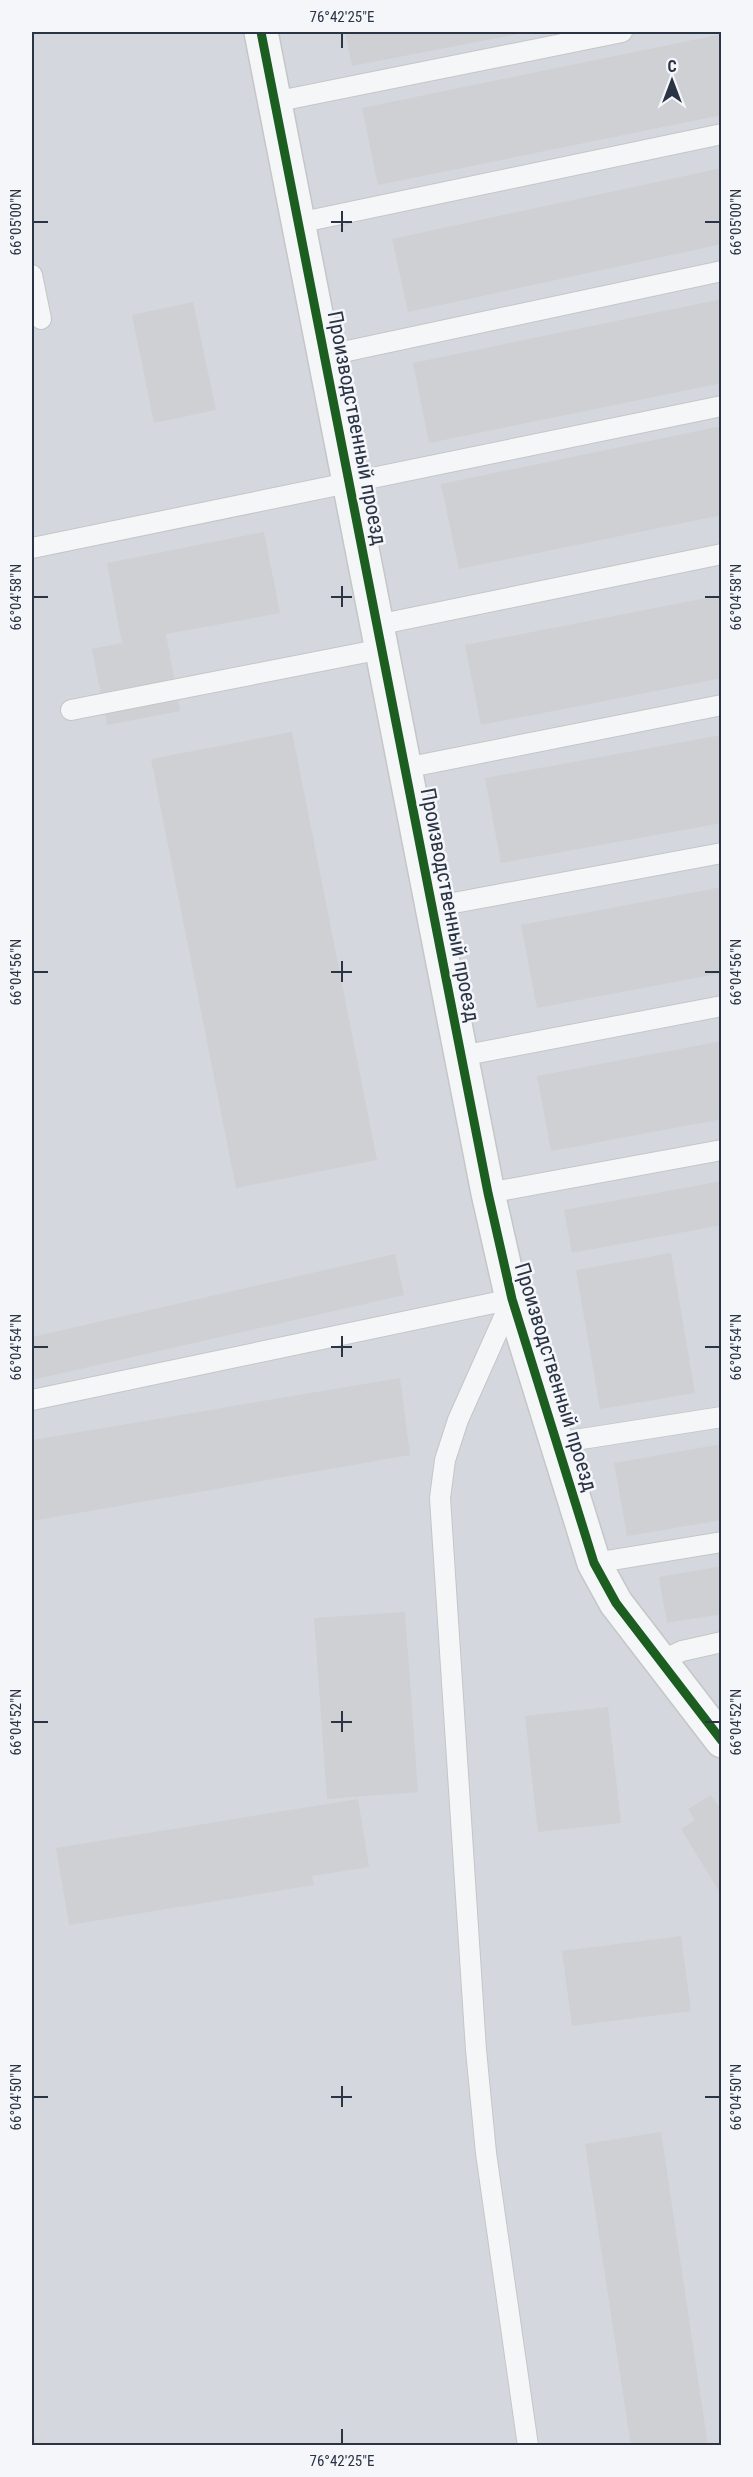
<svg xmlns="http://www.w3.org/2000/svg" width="753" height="2477" font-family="'Roboto Condensed',sans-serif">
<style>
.built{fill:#d4d7dd}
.building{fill:#ced0d3}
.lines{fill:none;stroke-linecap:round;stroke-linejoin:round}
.lane-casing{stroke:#c4c6c8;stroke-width:22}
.street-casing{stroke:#c4c6c8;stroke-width:36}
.lane{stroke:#f5f6f7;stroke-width:20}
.street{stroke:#f5f6f7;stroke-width:33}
.cycleway-casing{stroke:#f4f6f9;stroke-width:13}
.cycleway{stroke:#1b5e20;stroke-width:9}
.ticks{fill:none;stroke:#2b3445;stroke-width:2}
.labels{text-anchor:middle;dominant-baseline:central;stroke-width:5;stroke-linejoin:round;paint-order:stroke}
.street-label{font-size:21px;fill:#2b3445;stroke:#f4f6f9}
.neatline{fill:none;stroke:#2b3445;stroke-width:2}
.ticks-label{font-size:15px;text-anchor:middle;fill:#2b3445}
</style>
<rect width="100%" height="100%" fill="#e6e8ea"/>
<path class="built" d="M32 32H721V2445L32 2446Z"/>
<g class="building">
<path d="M345 32H522L523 33 352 66Z"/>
<path d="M722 34V115L378 185 362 108Z"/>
<path d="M722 168V244L408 312 392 239Z"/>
<path d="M722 299V383L429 443 413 363Z"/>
<path d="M193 302 216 410 154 423 132 315Z"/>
<path d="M722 426V515L459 569 441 484Z"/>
<path d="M264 532 280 613 166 634 180 711 107 725 92 649 122 643 107 563Z"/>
<path d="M722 595V678L481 725 465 645Z"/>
<path d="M292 732 377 1160 236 1188 151 759Z"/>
<path d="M722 735V823L501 863 485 778Z"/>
<path d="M722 887V973L537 1008 521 925Z"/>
<path d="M722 1041V1119L551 1151 537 1076Z"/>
<path d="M722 1181V1225L572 1253 564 1210Z"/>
<path d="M671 1253 695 1393 600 1409 576 1270Z"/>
<path d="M395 1254 404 1295 32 1380V1337Z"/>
<path d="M400 1378 410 1455 32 1521V1440Z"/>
<path d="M722 1444V1520L627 1536 614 1463Z"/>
<path d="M722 1566V1614L667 1623 659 1577Z"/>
<path d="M405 1612 418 1792 327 1799 314 1618Z"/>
<path d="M608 1707 621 1823 538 1832 525 1716Z"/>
<path d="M711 1795 722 1812V1896L681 1829 695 1820 688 1809Z"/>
<path d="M358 1799 369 1867 312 1876 314 1885 69 1925 56 1848Z"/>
<path d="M681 1936 691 2011 572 2026 562 1951Z"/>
<path d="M661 2132 708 2446H631L585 2144Z"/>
<path d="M33 2425 36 2446H32Z"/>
</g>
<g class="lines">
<defs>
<g id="lane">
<path d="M274 102 622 32"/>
<path d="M298 223 722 134"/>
<path d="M32 275 41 319"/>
<path d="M324 356 722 271"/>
<path d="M32 548 722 406"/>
<path d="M377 625 722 554"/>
<path d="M71 710 382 649"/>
<path d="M405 768 722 705"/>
<path d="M432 907 722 853"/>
<path d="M461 1056 722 1006"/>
<path d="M488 1193 722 1150"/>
<path d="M512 1299 458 1420 445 1460 440 1498 476 2050 486 2153 528 2446"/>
<path d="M32 1400 512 1299"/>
<path d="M556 1443 722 1417"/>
<path d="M594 1563 722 1542"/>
<path d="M660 1661 682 1651 722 1642"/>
</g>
<path id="street" d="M261 32 488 1193 512 1299 594 1563 616 1603 722 1741"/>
</defs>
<use href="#lane" class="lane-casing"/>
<use href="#street" class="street-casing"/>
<use href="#lane" class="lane"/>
<use href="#street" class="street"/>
<defs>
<path id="cycleway" d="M261 32 488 1193 512 1299 594 1563 616 1603 722 1741"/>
</defs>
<use href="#cycleway" class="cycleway-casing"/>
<use href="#cycleway" class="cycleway"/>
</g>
<path class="ticks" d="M342 33V48M342 211V232M33 222H48M331 222H352M705 222H720M342 586V607M33 597H48M331 597H352M705 597H720M342 961V982M33 972H48M331 972H352M705 972H720M342 1336V1357M33 1347H48M331 1347H352M705 1347H720M342 1711V1732M33 1722H48M331 1722H352M705 1722H720M342 2086V2107M33 2097H48M331 2097H352M705 2097H720M342 2429V2444"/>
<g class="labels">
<g class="street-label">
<text transform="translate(357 428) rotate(79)">Производственный проезд</text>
<text transform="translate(450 905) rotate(79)">Производственный проезд</text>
<text transform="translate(556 1377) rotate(73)">Производственный проезд</text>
</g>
</g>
<rect width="753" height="2477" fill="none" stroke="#f4f6f9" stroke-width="66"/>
<g transform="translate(672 81)" stroke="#f4f6f9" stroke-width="4.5" paint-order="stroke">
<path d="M0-4.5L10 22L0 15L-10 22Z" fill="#2b3445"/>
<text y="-9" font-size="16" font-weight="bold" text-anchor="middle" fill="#2b3445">С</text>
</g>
<rect x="33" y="33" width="687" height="2411" class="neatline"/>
<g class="ticks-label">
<text x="342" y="22">76°42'25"E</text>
<text transform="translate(16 222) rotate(-90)" y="5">66°05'00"N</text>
<text transform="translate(736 222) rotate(-90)" y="5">66°05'00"N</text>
<text transform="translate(16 597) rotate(-90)" y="5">66°04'58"N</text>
<text transform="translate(736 597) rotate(-90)" y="5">66°04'58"N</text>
<text transform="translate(16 972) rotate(-90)" y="5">66°04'56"N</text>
<text transform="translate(736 972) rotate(-90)" y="5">66°04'56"N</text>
<text transform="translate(16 1347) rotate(-90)" y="5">66°04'54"N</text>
<text transform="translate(736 1347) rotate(-90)" y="5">66°04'54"N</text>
<text transform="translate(16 1722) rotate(-90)" y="5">66°04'52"N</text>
<text transform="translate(736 1722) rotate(-90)" y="5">66°04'52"N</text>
<text transform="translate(16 2097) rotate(-90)" y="5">66°04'50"N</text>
<text transform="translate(736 2097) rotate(-90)" y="5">66°04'50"N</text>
<text x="342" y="2466">76°42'25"E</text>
</g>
</svg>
